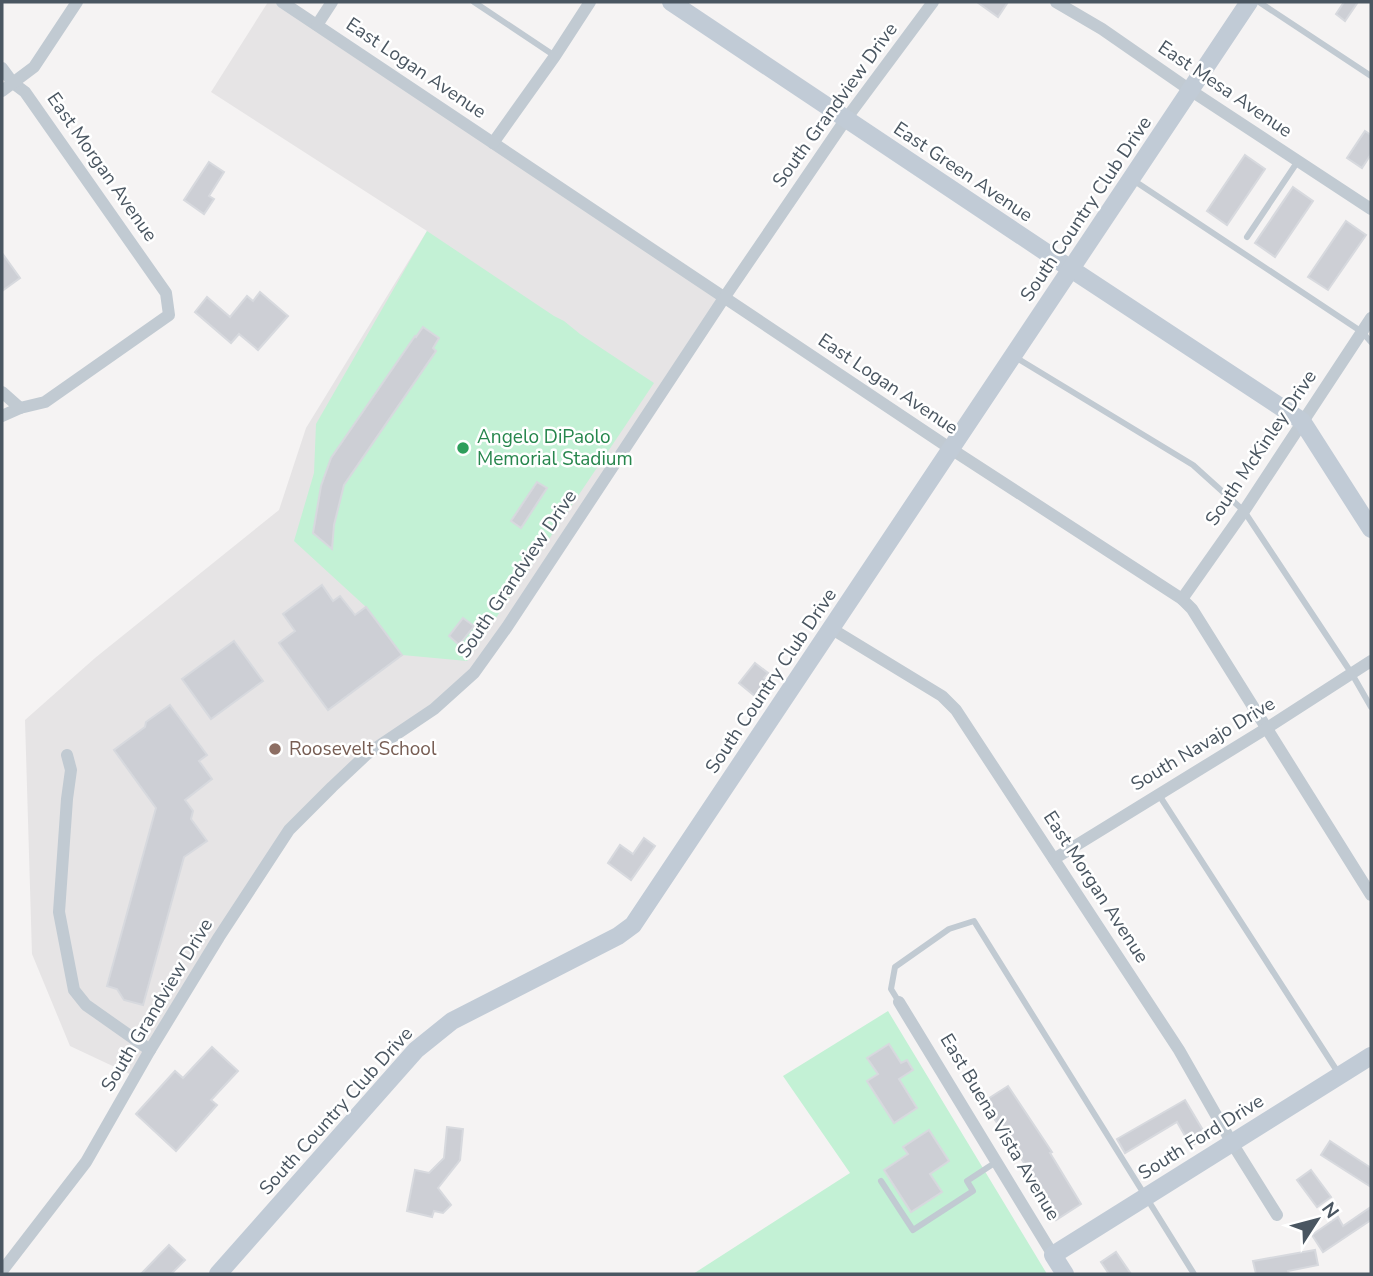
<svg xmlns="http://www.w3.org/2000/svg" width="1373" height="1276" font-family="'Nunito Sans',sans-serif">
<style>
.education{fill:#e6e4e5}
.green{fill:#c3f1d5}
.building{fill:#cdcfd5;stroke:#d7d9de;stroke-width:2}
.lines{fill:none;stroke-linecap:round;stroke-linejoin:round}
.lane{stroke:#c1cad2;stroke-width:6}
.street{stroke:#c1cad2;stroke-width:12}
.secondary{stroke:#c1cbd6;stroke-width:18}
.leisure-dot{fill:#2e9e5b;stroke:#fff;stroke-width:2.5}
.education-dot{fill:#8d6e63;stroke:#fff;stroke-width:2.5}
.labels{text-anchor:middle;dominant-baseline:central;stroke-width:5;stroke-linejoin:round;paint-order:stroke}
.street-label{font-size:19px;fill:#4a5661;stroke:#fff}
.leisure-label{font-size:19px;fill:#27864d;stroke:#fff;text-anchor:start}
.education-label{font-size:19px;fill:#785e54;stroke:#fff;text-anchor:start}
</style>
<rect width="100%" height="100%" fill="#f5f3f3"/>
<path class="education" d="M268 2H282L724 298 477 671 367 754 289 830 136 1077 70 1046 32 954 25 720 95 658 279 510 306 428 427 231 211 92Z"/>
<g class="green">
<path d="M427 231 554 316 564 321 580 334 654 383 467 661 402 655 366 607 294 541 314 473 316 424Z"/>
<path d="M888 1011 1047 1274H693L850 1173 783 1076Z"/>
</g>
<g class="building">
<path d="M977 2H1008L998 17Z"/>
<path d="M1344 2H1358L1345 21 1336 14Z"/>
<path d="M1365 131 1371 135V154L1362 168 1347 158Z"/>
<path d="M1245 155 1265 169 1227 225 1207 211Z"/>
<path d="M209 162 224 172 209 196 214 199 204 214 184 200Z"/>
<path d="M1293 187 1313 201 1275 257 1255 243Z"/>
<path d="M1346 221 1366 235 1328 290 1308 277Z"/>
<path d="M2 253 20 278 2 291Z"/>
<path d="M260 292 288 316 258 350 239 334 231 343 195 312 207 297 230 317 247 296 253 301Z"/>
<path d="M423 327 439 338 433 348 436 351 344 485 334 525 332 549 313 533 321 486 331 458 415 336 416 337Z"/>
<path d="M537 482 547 488 521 528 511 521Z"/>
<path d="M322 585 333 601 340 596 355 615 366 607 402 655 328 710 279 643 295 631 283 614Z"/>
<path d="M463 618 474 626 459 645 449 636Z"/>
<path d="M234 641 263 681 211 719 182 679Z"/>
<path d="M755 663 768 673 764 678 768 682 756 697 739 683Z"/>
<path d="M170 705 207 755 199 761 212 779 185 800 193 811 191 819 207 841 184 857 143 1005 124 1000 117 989 107 986 156 808 114 750 145 727 146 722Z"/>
<path d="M644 838 655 846 631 880 608 863 620 845 633 854Z"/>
<path d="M889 1044 901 1063 907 1060 913 1070 899 1079 917 1108 894 1123 867 1081 878 1074 867 1058Z"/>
<path d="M212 1047 238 1071 211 1100 217 1105 176 1151 136 1114 175 1071 183 1078Z"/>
<path d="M1008 1086 1052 1152 1050 1153 1081 1204 1056 1220 1034 1184 1037 1182 983 1102Z"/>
<path d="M1185 1100 1207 1137 1191 1146 1177 1122 1125 1153 1117 1139Z"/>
<path d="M447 1127 463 1129 460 1160 438 1188 451 1205 443 1213 434 1211 432 1217 407 1211 415 1170 429 1173 444 1158Z"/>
<path d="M929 1130 949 1161 930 1174 942 1192 911 1212 884 1170 908 1154 903 1147Z"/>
<path d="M1330 1141 1371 1168V1187L1321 1155Z"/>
<path d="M1311 1170 1331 1197 1317 1207 1297 1180Z"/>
<path d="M1371 1207V1220L1323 1252 1312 1235 1338 1217 1343 1226Z"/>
<path d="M169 1245 185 1260 171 1274H141Z"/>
<path d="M1315 1250 1318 1265 1288 1271 1289 1274H1256L1253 1261Z"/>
<path d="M1116 1252 1131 1274H1109L1101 1262Z"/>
</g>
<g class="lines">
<g class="lane">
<path d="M474 2 555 56"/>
<path d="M1259 2 1371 76"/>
<path d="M1133 180 1362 332 1371 342"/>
<path d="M1247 237 1298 161"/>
<path d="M1015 357 1193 465 1244 511 1352 674 1371 707"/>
<path d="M1159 795 1339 1074"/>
<path d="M899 1002 891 989 895 967 949 929 974 921 1194 1274"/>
<path d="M881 1181 913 1230 973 1191 967 1181 996 1162"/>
</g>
<g class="street">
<path d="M282 2 951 449 1182 599 1192 609 1371 895"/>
<path d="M1056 2 1102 29 1190 90 1371 209"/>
<path d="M317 25 332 2"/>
<path d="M2 68 13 83 25 92 166 293 169 315 45 402 20 408 2 416"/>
<path d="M2 91 34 67 77 2"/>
<path d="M493 143 555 56 590 2"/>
<path d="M2 392 20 408"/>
<path d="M1182 599 1244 511 1371 318"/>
<path d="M832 629 942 696 956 710 1179 1050 1232 1143 1277 1215"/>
<path d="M67 755 71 770 67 799 59 912 74 990 86 1005 150 1050"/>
<path d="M1054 859 1267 728 1371 661"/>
<path d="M899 1002 1053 1255"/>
<path d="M2 1271 86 1162 150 1050 219 937 289 830 332 787 367 754 434 709 474 673 507 627 724 298 846 119 933 2"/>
</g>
<g class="secondary">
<path d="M671 2 1071 269 1302 421 1371 529"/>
<path d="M218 1274 416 1050 452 1021 618 936 633 925 1249 2"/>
<path d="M1065 1274 1053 1255 1371 1056"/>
</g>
</g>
<circle class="leisure-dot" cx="463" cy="448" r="7"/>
<circle class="education-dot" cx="275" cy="749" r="7"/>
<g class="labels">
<g class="street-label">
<text transform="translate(416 68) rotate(34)">East Logan Avenue</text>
<text transform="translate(1225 89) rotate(34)">East Mesa Avenue</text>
<text transform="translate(835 105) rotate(-54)">South Grandview Drive</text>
<text transform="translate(102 167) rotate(55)">East Morgan Avenue</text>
<text transform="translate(963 172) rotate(34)">East Green Avenue</text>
<text transform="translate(1086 209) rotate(-56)">South Country Club Drive</text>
<text transform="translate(888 384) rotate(34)">East Logan Avenue</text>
<text transform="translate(1261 448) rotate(-56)">South McKinley Drive</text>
<text transform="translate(517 574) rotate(-56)">South Grandview Drive</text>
<text transform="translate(771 681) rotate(-56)">South Country Club Drive</text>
<text transform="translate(1203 744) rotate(-31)">South Navajo Drive</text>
<text transform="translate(1096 887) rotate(57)">East Morgan Avenue</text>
<text transform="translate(157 1005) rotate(-59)">South Grandview Drive</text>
<text transform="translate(336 1111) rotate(-48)">South Country Club Drive</text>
<text transform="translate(1000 1127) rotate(59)">East Buena Vista Avenue</text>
<text transform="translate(1201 1137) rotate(-32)">South Ford Drive</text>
</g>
<g class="leisure-label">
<text x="477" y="437">Angelo DiPaolo<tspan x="477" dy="22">Memorial Stadium</tspan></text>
</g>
<g class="education-label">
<text x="289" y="749">Roosevelt School</text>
</g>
</g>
<rect width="1373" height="1276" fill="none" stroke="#4a5661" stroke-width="7"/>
<g transform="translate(1317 1220) rotate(54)" stroke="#ffffff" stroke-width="5" paint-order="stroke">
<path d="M0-5L12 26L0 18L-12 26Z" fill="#4a5661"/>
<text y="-10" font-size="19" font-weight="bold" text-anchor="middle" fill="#4a5661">N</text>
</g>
</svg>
